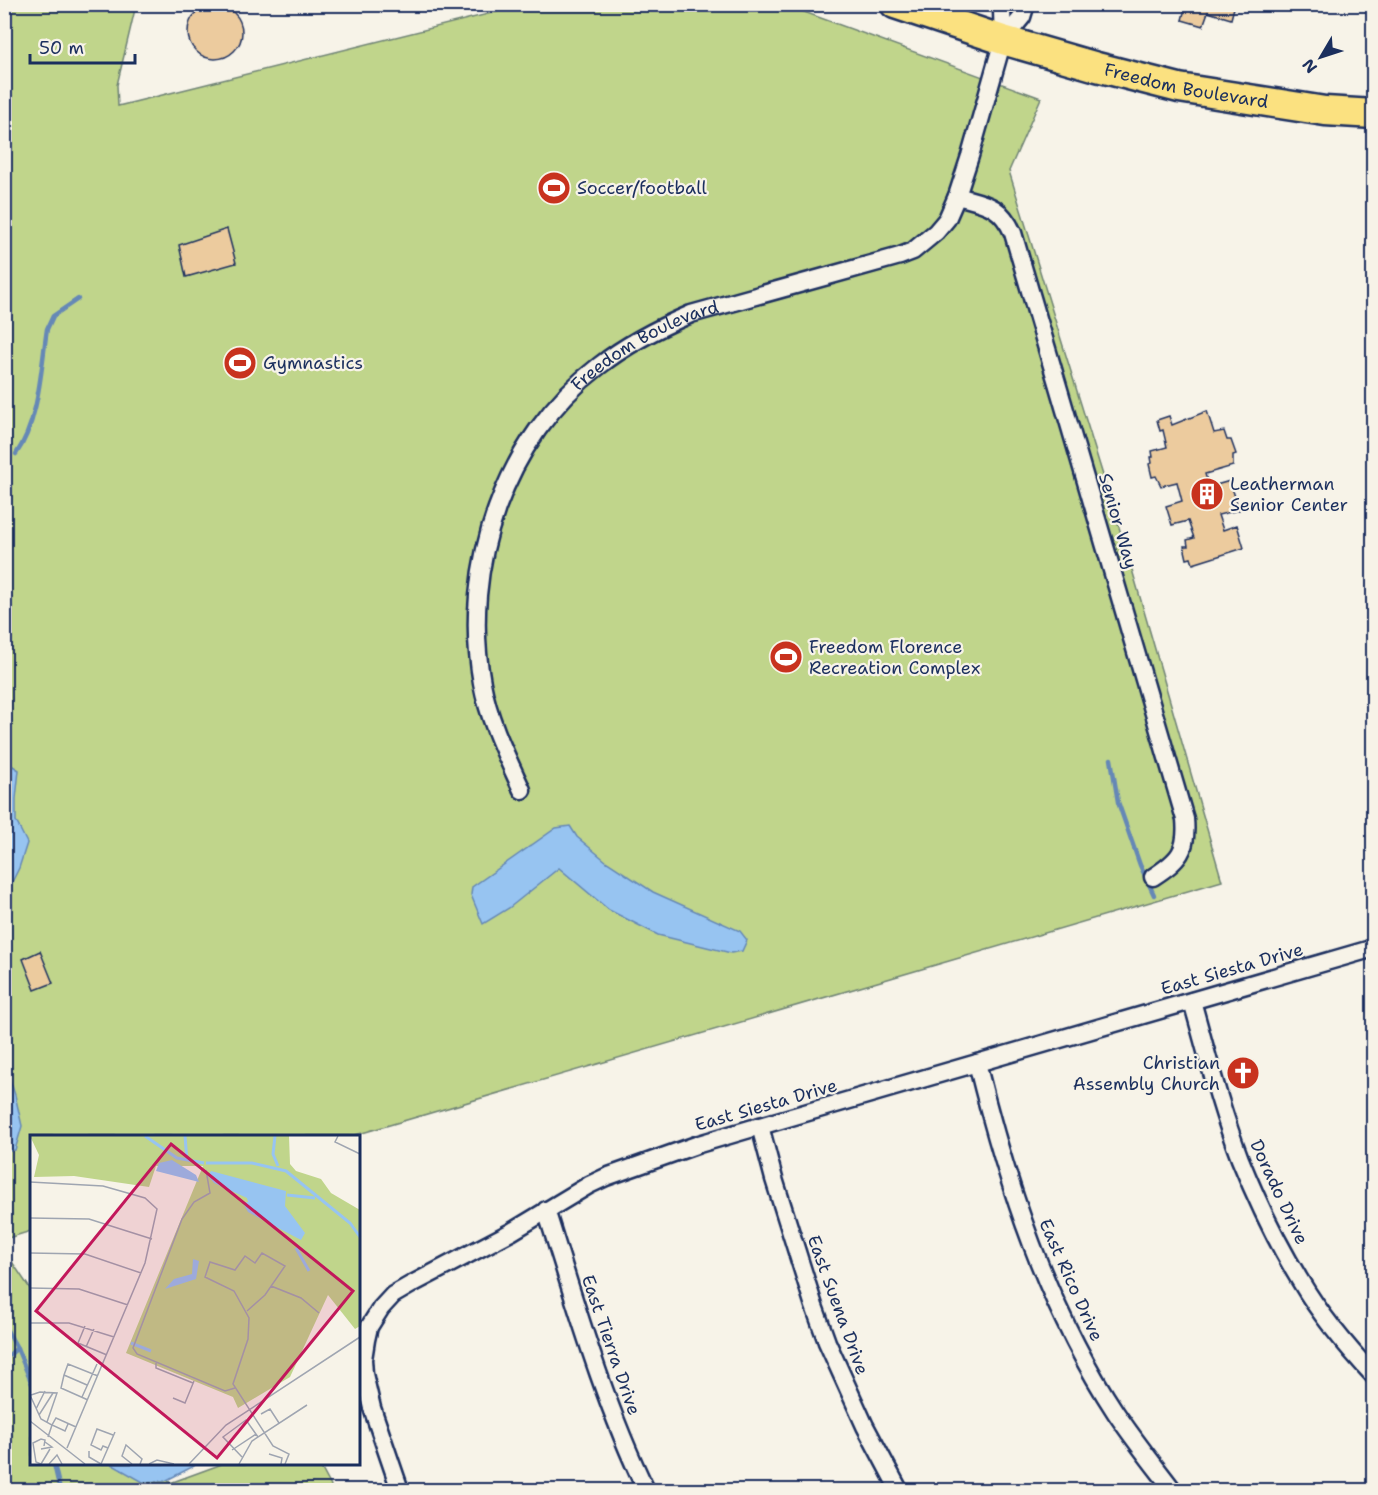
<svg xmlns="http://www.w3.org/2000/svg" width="1378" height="1495" font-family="'Shantell Sans',sans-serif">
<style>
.green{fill:#c0d58b;stroke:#6e8274;stroke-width:1.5}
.water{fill:#97c4f1;stroke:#6588b6;stroke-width:1.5}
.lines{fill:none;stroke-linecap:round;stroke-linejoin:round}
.stream{stroke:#6588b6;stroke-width:4.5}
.building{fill:#eccb9e;stroke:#1b2f5e;stroke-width:1.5}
.street-casing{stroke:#1b2f5e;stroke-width:21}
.highway-casing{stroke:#1b2f5e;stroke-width:33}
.street{stroke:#f7f3e8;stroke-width:16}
.highway{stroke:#fbe180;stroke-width:28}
.labels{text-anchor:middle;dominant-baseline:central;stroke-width:4.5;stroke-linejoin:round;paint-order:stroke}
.street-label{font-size:18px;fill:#1b2f5e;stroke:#f7f3e8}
.poi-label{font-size:18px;fill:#1b2f5e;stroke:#f7f3e8;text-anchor:start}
.inset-river{fill:none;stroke:#97c4f1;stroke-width:3}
.inset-road{fill:none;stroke:#9fa5b1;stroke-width:1.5}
.view{fill:#c2185b;fill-opacity:0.15;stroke:#c2185b;stroke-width:3}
.inset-edge{fill:none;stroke:#1b2f5e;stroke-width:3}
</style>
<rect width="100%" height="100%" fill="#f7f3e8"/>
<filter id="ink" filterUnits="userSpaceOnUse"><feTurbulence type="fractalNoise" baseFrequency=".0167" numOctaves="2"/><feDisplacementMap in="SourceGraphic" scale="12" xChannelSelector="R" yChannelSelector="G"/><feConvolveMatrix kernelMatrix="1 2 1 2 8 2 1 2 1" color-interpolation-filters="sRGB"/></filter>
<g filter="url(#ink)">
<g class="green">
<path d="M528 4 785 5 1041 98 1009 171 1131 566 1222 881 352 1136H32L31 1231 5 1239V5H136L117 85 118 106Z"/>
<path d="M8 1256 31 1290 32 1464H156L170 1483 222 1464H319L333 1490H5L4 1260Z"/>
</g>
<g class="water">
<path d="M5 761 19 770 16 799V821L27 843 19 868 5 896Z"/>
<path d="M570 826 577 837 607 862 653 892 740 931 747 940 742 951 731 953 658 935 609 910 559 868 509 908 483 924 471 895 472 887 556 828Z"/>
<path d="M5 1065 15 1095 22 1126 15 1150 5 1152Z"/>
<path d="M111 1464H192L194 1466 165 1481 143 1482Z"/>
</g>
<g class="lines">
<g class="stream">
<path d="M16 454C39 422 41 368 47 329L53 316 78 299"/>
<path d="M4 471 7 468"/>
<path d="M1111 759 1118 802 1140 865 1154 895"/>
<path d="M4 1325 17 1348 32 1384"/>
<path d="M4 1360 17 1348"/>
<path d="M54 1464 60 1490"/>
</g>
</g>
<g class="building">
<path d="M1185 4H1235L1231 19 1208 12 1203 26 1182 20 1186 5Z"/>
<circle cx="215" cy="32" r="27"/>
<path d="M227 229 236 263 186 277 179 245Z"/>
<path d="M1207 411 1214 433 1224 431 1227 440H1231L1236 454 1233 455V466L1205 474 1209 487 1230 481 1239 510 1218 515 1223 530 1237 525 1244 548 1193 564 1191 558 1187 559 1184 546H1188L1187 540 1194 538 1188 521 1172 525 1166 506 1182 501 1177 482 1161 486 1156 476 1152 477 1149 464 1152 463 1151 457H1153L1152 451 1167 447 1163 430 1160 431 1157 420 1169 416 1172 425Z"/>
<path d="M40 951 53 983 35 990 23 959Z"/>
</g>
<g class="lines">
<defs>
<g id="street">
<path d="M1003 40 1022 17 1026 4"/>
<path d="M957 196C985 204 1000 204 1013 233L1185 819C1188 851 1179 860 1153 877"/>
<path id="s1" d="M522 790C506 755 489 721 482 683 461 567 504 438 599 366 627 344 658 328 691 314L900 256 913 251 936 232 947 219 957 196 970 156 1003 40 1002 10 1003 4"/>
<path d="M1192 1001C1207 1054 1220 1107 1240 1159 1257 1201 1277 1243 1301 1282 1321 1316 1347 1347 1374 1376"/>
<path d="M977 1063C1007 1185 1047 1308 1116 1413 1134 1440 1154 1465 1173 1490"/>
<path d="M760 1126 774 1179 814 1306 827 1342 865 1426 899 1490"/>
<path d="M546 1210C576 1305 603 1401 646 1490"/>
<path d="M400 1490 372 1408 364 1374 363 1359 366 1340 369 1327 381 1308 393 1295 412 1284 511 1232 589 1185 606 1177 699 1144 760 1126 1374 948"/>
</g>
<g id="highway">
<path id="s2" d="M895 4 1003 40 1097 67 1179 88 1325 111 1374 114"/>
</g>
</defs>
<use href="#street" class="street-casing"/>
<use href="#highway" class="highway-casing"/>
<use href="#street" class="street"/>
<use href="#highway" class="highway"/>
</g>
</g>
<defs>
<symbol id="stadium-disc" viewBox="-11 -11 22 22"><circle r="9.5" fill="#c8321e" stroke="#f7f3e8"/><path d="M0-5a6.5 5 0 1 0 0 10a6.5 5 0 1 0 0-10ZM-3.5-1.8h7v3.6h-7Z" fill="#fff"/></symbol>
<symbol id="building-disc" viewBox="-11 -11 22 22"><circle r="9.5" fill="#c8321e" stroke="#f7f3e8"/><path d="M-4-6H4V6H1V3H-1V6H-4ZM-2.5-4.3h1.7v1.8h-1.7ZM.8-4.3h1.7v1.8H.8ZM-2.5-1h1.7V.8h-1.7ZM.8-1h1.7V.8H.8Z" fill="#fff"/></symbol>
<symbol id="church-disc" viewBox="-11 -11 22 22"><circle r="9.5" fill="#c8321e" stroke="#f7f3e8"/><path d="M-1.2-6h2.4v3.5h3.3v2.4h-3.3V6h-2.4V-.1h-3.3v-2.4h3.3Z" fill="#fff"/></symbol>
</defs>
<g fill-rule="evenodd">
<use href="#stadium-disc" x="535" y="169" width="38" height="38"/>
<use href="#stadium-disc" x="221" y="344" width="38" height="38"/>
<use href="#building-disc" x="1188" y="475" width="38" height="38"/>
<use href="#stadium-disc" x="767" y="638" width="38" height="38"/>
<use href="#church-disc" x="1224" y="1054" width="38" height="38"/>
</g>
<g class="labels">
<g class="street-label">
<text stroke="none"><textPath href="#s2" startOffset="303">Freedom Boulevard</textPath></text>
<text stroke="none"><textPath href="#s1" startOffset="520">Freedom Boulevard</textPath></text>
<text transform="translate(1118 521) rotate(74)">Senior Way</text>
<text transform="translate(1232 969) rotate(-16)">East Siesta Drive</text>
<text transform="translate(766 1105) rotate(-16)">East Siesta Drive</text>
<text transform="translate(1279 1192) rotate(65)">Dorado Drive</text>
<text transform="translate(1071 1280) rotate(66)">East Rico Drive</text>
<text transform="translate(838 1305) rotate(70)">East Suena Drive</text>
<text transform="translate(611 1345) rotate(71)">East Tierra Drive</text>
</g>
<g class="poi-label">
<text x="577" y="188">Soccer/football</text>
<text x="263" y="363">Gymnastics</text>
<text x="1230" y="484">Leatherman<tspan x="1230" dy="21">Senior Center</tspan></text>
<text x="809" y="647">Freedom Florence<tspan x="809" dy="21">Recreation Complex</tspan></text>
<text x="1220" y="1063" text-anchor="end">Christian<tspan x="1220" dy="21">Assembly Church</tspan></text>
</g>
</g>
<g transform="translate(30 1135)">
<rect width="330" height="330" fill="#f7f3e8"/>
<path d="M0 1H259L260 29 266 36 291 44 301 58 330 75V191L325 194 298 160 260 242 208 273 203 262 96 218 173 31H126L119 52 44 41 4 42 9 20Z" fill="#c0d58b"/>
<path d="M142 25 166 40 169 47 126 36 129 28ZM181 36 256 56 255 71 275 98 271 105 218 77 213 68 218 67 217 63 184 48 178 41ZM163 124 169 126 166 144 135 154 144 144 162 139Z" fill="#97c4f1"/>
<path class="inset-river" d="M115 1 147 23 174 28M155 1 157 26M245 1 243 19 248 31M176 28H222L256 36 320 88 330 102M257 60 285 63M266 113 279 136M101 208 121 216"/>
<path class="inset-road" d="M308 1 305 7 330 19M176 35 180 58 164 67 152 84 103 213 107 219 195 256 205 253M0 47 73 51 115 63 127 74 115 128 37 313M0 83 59 84 122 104M0 118 55 119 111 138M241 151 271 163 289 178M0 153 49 154 98 170M217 176 235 160 255 131 232 118 225 128 215 121 205 135 180 127 175 142 204 156 219 183 218 204 203 249 243 311 259 319 255 329M0 188H39L84 202M55 191 48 208 77 220M56 212 64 194M126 228V233L163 248M34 240 57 250M0 260 11 284 22 290 18 302M1 260 10 257 27 258 17 287M52 262 67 229M143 263 155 268 164 246M58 265 31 253 34 240 38 229 68 241M6 274 15 256M231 279 240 274 249 288M9 280 23 258M0 286 55 329M38 289 35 296 22 290 26 283 46 292M14 311 15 305 11 304 3 308 6 327 11 329 20 314M78 313 73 311 71 315 61 310 67 294 83 300M11 314 22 312 15 307M202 315 226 299M59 316V322L71 329M239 319 252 323 251 329M212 322 193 302 216 285 228 302M19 329 27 320 32 329M71 329 85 297M102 329 92 321 96 310 112 324 110 329M119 329 127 325 144 329M159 329 196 290 330 202M209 329 222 306 277 270"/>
<path class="view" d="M141 9 323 156 187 323 6 176Z"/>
<rect width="330" height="330" class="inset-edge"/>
</g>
<rect width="1378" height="1495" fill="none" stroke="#f7f3e8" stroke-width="24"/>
<rect x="12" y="12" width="1354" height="1471" fill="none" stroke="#1b2f5e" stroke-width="2" filter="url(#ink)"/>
<g transform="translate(1321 57) rotate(231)" stroke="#f7f3e8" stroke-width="4.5" paint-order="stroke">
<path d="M0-4.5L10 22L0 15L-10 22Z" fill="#1b2f5e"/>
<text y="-9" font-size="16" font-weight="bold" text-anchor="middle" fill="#1b2f5e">N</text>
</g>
<path d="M30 54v9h105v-9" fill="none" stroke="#1b2f5e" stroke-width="3"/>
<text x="39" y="54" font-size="18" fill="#1b2f5e" stroke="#f7f3e8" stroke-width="4.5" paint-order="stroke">50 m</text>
</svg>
